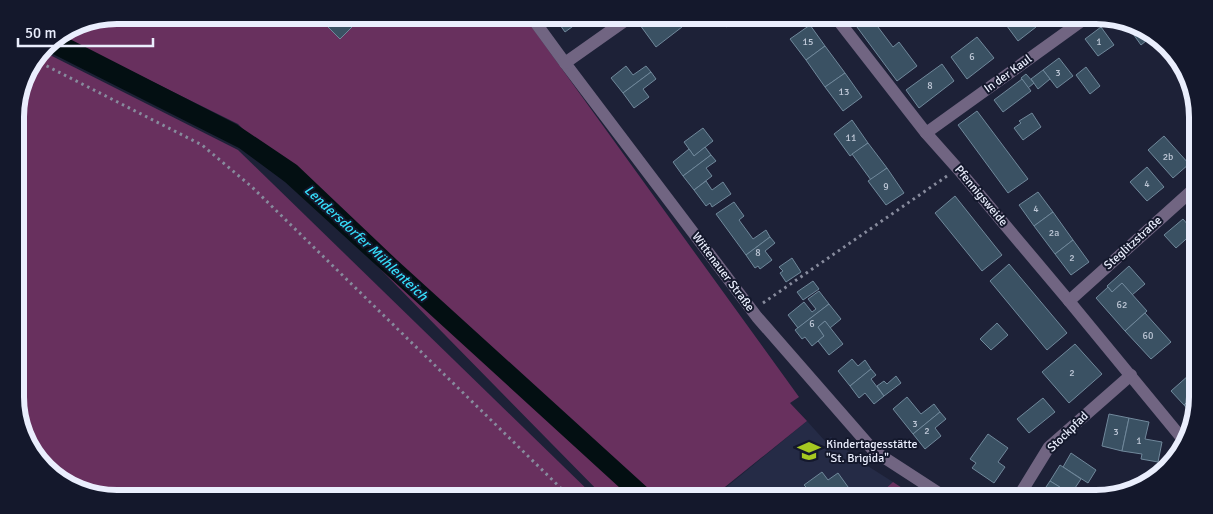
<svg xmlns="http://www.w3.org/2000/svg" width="1213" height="514" font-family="Signika,sans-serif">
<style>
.built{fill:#252b46}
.green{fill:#68305e}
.water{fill:#030f12}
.building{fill:#3a5163;stroke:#70889b}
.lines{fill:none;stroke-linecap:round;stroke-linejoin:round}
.path{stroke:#878b9d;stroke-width:3;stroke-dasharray:2.5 4;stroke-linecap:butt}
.minor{stroke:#716582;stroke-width:12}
.labels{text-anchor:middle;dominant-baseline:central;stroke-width:4;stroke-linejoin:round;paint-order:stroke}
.number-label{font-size:10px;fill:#bec7d6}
.street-label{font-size:12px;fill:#eaeefd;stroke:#14182c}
.poi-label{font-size:12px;fill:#eaeefd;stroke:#14182c;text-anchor:start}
.water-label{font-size:14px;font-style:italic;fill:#35dcf9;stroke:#14182c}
.rim{fill:none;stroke:#eaeefd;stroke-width:6}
</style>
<rect width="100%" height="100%" fill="#1d2137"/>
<path class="built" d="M807 421 825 441 831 437 860 461 893 482 874 499H712Z"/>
<g class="green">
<path d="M117 15H523L799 397 790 403 807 421 710 499H606L238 124 58 35 78 23Z"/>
<path d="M42 51 238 150 597 499H117L78 491 36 459 17 417 15 110 26 72Z"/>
<path d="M893 482 919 499H874Z"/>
</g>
<path class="water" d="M60 34 236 124 297 165 397 260 660 499H632L285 182 239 148 43 49 50 41Z"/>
<g class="building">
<path d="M316 15H352L358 21 340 39Z"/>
<path d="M553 15H580L583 19 565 32Z"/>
<path d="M654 15H666L672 22 675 19 682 27 656 47 640 25Z"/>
<path d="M716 15H741L726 27Z"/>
<path d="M772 15H797L781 26Z"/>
<path d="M865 15H869L893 47 899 42 917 66 897 81 854 23Z"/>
<path d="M1004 15H1027L1036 27 1018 41 1001 18Z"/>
<path d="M1135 23 1152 36 1141 45 1131 31 1137 26Z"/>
<path d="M810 25 825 46 806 60 790 39Z"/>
<path d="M1101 27 1114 45 1098 56 1085 39Z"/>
<path d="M977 37 994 58 967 79 951 57Z"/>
<path d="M825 46 845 73 825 87 806 60Z"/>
<path d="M1059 58 1073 76 1057 88 1043 70Z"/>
<path d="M942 64 954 81 919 108 906 90Z"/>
<path d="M626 66 633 75 646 66 651 72 623 93 611 78Z"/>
<path d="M1086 67 1100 86 1090 94 1076 75Z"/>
<path d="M1043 70 1050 79 1038 89 1031 79Z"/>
<path d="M651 72 656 79 643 89 649 97 634 108 623 93Z"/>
<path d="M845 73 862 97 843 111 825 87Z"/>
<path d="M1026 74 1034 83 1028 88 1021 78Z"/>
<path d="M1022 79 1031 91 1003 112 994 100Z"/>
<path d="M977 111 1028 179 1008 193 958 125Z"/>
<path d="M1032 113 1041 127 1023 140 1014 128 1021 123 1019 121Z"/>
<path d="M852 120 868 143 850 156 834 134Z"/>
<path d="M703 128 713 141 694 156 684 142Z"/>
<path d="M1164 136 1189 164 1173 178 1148 150Z"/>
<path d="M868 143 887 168 871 180 852 154Z"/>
<path d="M705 147 711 155 683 176 673 162 689 149 694 156Z"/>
<path d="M711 155 716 161 706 168 712 176 694 190 683 176Z"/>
<path d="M1147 167 1164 187 1147 201 1130 182Z"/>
<path d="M887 168 904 193 886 205 868 181Z"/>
<path d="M706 181 712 190 723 182 731 194 712 207 710 203 706 206 694 190Z"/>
<path d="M1038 192 1053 212 1034 226 1019 205Z"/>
<path d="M955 196 1002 255 982 271 935 213Z"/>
<path d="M734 202 744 216 739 220 753 239 766 230 770 237 746 255 716 214Z"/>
<path d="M1053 212 1073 240 1055 254 1034 226Z"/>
<path d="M1183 219 1194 232 1176 248 1164 235Z"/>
<path d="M770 237 775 243 765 251 772 260 760 269 758 266 755 268 746 255Z"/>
<path d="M1073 240 1089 262 1071 275 1055 254Z"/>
<path d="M792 258 801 272 786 282 780 273 783 271 779 267Z"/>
<path d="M1009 264 1067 333 1047 350 990 281Z"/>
<path d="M1129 266 1145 284 1132 295 1122 283 1112 292 1107 286Z"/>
<path d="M813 281 819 289 803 300 797 292Z"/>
<path d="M1122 283 1147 311 1125 331 1096 298 1108 287 1112 292Z"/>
<path d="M819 291 829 304 798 328 788 315 804 302 812 312 816 309 808 299Z"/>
<path d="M829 304 841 319 830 328 825 321 818 327 824 336 812 346 805 337 802 339 795 330Z"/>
<path d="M1145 313 1171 342 1151 359 1125 331Z"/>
<path d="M825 321 843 344 829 355 818 341 824 336 818 327Z"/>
<path d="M997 323 1008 335 991 350 980 339Z"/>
<path d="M1075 344 1102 374 1069 403 1042 372Z"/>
<path d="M852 359 858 366 865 360 871 369 850 386 838 371Z"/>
<path d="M871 369 876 375 871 379 884 396 874 404 865 393 859 398 850 386Z"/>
<path d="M1189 375 1198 385V392L1184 405 1171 391Z"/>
<path d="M896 376 901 383 884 396 877 386 884 381 887 384Z"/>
<path d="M1198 392V397L1194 417 1184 405Z"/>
<path d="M907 397 921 414 934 404 940 412 913 434 893 409Z"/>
<path d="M1043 398 1055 412 1029 433 1017 419Z"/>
<path d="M940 412 946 419 935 428 941 436 925 449 913 434Z"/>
<path d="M1109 414 1129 418 1122 451 1102 446Z"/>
<path d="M1129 418 1149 422 1145 439 1162 442 1158 462 1141 459 1142 454 1122 451Z"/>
<path d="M988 434 1008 448 998 462 1005 467 994 483 972 468 976 463 970 459Z"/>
<path d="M1071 453 1096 470 1088 483 1063 467Z"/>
<path d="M1060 465 1081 479 1071 494 1050 481Z"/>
<path d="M822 472 828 480 838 473 856 498 854 499H793L807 488 804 485Z"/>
<path d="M1050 481 1071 494 1068 499H1045L1040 496Z"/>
</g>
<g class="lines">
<g class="path">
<path d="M35 60 202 145 252 187 572 499"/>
<path d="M763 303 947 176"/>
</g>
<g class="minor">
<path d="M530 15 565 63 757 317 874 451 948 499"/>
<path d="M834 15 926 133 958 169 1069 301 1185 442"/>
<path d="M565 63 633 15"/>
<path d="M926 133 1090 15"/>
<path d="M1069 301 1197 186"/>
<path d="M1017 499 1049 447 1131 375"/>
</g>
</g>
<defs>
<symbol id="school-bare" viewBox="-9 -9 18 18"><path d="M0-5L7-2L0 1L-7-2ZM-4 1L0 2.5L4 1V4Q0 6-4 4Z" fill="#a6c821" stroke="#14182c" stroke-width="2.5" paint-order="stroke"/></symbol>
</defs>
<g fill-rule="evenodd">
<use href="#school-bare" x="793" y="435" width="32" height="32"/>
</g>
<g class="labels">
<g class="number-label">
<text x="808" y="42">15</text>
<text x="1099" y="42">1</text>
<text x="972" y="57">6</text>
<text x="1058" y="73">3</text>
<text x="930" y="86">8</text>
<text x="844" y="92">13</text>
<text x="851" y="138">11</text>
<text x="1168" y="157">2b</text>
<text x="1147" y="184">4</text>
<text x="886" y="187">9</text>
<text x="1036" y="209">4</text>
<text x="1054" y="233">2a</text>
<text x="758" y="253">8</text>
<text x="1072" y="258">2</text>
<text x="1122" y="305">62</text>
<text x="812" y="324">6</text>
<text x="1148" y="336">60</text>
<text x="1072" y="373">2</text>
<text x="915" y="424">3</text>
<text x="927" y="431">2</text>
<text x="1116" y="432">3</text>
<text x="1139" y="441">1</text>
</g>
<g class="street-label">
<text transform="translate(1008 74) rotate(-36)">In der Kaul</text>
<text transform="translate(981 196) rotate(50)">Pfennigsweide</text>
<text transform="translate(1133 243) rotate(-42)">Steglitzstraße</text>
<text transform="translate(723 272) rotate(53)">Wittenauer Straße</text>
<text transform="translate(1068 432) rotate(-44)">Stockpfad</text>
</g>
<g class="poi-label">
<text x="826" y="444">Kindertagesstätte<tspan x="826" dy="14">"St. Brigida"</tspan></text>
</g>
<g class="water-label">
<text transform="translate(366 243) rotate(43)">Lendersdorfer Mühlenteich</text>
</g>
</g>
<path d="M0 0H1213V514H0ZM117 24H1096A93 93 0 0 1 1189 117V397A93 93 0 0 1 1096 490H117A93 93 0 0 1 24 397V117A93 93 0 0 1 117 24Z" fill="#14182c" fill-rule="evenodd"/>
<path class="rim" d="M117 24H1096A93 93 0 0 1 1189 117V397A93 93 0 0 1 1096 490H117A93 93 0 0 1 24 397V117A93 93 0 0 1 117 24Z"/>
<path d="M18 38v8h135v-8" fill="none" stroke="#eaeefd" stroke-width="2.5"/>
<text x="25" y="38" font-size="15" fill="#eaeefd" stroke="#14182c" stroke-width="4" paint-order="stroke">50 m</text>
</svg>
